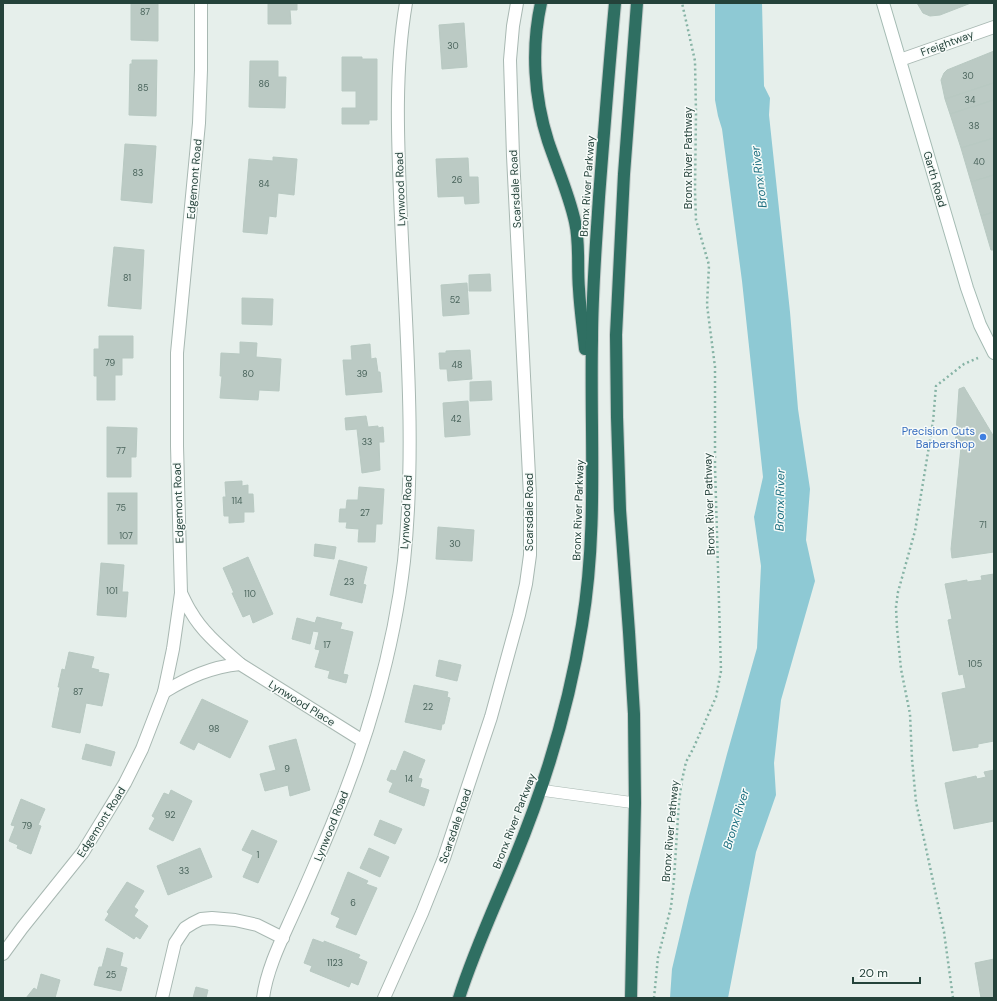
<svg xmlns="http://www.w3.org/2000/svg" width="997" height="1001" font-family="'DM Sans',sans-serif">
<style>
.water{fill:#8ec9d4}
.building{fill:#bbcac4;stroke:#b8c9c2}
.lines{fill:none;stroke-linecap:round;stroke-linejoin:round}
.lane-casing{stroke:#a8b8b2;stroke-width:12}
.street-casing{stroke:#a8b8b2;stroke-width:14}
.secondary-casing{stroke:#a4bbb3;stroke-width:14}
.highway-casing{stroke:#c2cac8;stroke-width:14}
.path{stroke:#86b3a5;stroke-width:2.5;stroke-dasharray:2 3;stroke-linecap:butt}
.lane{stroke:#fff;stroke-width:11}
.street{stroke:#fff;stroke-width:12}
.secondary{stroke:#fff;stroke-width:12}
.highway{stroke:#2f6f62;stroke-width:12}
.shop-dot{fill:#3f7fe0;stroke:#f7fbf9;stroke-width:1.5}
.labels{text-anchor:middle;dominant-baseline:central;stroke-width:3;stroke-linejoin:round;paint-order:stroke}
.number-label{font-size:9px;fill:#4a645c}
.street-label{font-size:11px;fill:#24423a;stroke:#f7fbf9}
.shop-label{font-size:11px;fill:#366cbe;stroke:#f7fbf9;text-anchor:end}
.water-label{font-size:12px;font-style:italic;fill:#1c6f80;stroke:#f7fbf9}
</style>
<rect width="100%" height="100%" fill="#e6efeb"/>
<path class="water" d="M715 3H762L764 86 770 98 769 115 790 312 798 409 810 489 806 540 815 581 781 700 774 763 776 795 756 852 728 998H670L672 969 689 897 727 754 757 648 761 566 754 517 763 477 742 281 722 129 718 116 715 100Z"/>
<g class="building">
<path d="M131 3H158V41L131 40Z"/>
<path d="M268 3H297V10H290L291 24H268Z"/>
<path d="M917 3H971L940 15 930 16 923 13Z"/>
<path d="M464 23 467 67 442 69 439 25Z"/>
<path d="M994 51V83L945 99 941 80 944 73 947 70Z"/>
<path d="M342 57H362V59H377V120H369V124H342V108H356V91H342Z"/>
<path d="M132 60H157L156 116 129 115 130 64H132Z"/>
<path d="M250 61H278V77H286L285 108 249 107Z"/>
<path d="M994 83V100L950 114 945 99Z"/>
<path d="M994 100V138L961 148 950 114Z"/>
<path d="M994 138V175L971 182 961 148Z"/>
<path d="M125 144 156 146 152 203 121 200Z"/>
<path d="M273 157 297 159 294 195 278 193 276 217 269 216 267 234 243 232 249 159 273 161Z"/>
<path d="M468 158 469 177H478L479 203 465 204 464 196 438 197 436 159Z"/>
<path d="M994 175V212L981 216 971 182Z"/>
<path d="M994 212V250H991L981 216Z"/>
<path d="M114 247 144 250 141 309 108 306Z"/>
<path d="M490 274 491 291H469V275Z"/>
<path d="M467 283 469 314 443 316 441 285Z"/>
<path d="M242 298 273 299 272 325 242 324Z"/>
<path d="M99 336H133V358H122V375H115V400H97V376H94V349H99Z"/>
<path d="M240 342 257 343 256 357 281 359 279 391 259 390 258 400 220 398 222 376H220L221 353 240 354Z"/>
<path d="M370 344 371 359 376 358 378 372H380L382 392 346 395 343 360H352L351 346Z"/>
<path d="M470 350 472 379 448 381 447 369H440L439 353H446V351Z"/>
<path d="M491 381 492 400 470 401V382Z"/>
<path d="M964 387 994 437V552L952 558 951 549 961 447 955 448 959 389Z"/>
<path d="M468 401 470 435 445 437 443 403Z"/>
<path d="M366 416 368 427 378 426V428L383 427 384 442H379L380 470 362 473 357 429 346 430 345 418Z"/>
<path d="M107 427 137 428 136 457H131V477H107Z"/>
<path d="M242 481V486L248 485V494H253L254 512H244V522L229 523V516H224L223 497H226L225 482Z"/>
<path d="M359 487 384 489 382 524H376L375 542H358L359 529 346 528 347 522H339L340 509H346L347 500H358Z"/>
<rect x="108" y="493" width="29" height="51"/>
<path d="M438 527 474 530 472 561 436 559Z"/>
<path d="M315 544 336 547 334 559 314 556Z"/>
<path d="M248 557 273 614 253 623 250 614 243 617 232 593H234L223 568Z"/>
<path d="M339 560 367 567 363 584 366 585 362 603 330 595Z"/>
<path d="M101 563 124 565 122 592H128L126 617 97 615Z"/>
<path d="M994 574V643H992L994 653V741L978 744V747L953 751 942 693 966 688 963 674 959 675 948 620 952 619 945 584 967 580V582L982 580 981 576Z"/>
<path d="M317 617 342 623 340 629 353 632 343 674 348 675 346 683 328 678 330 671 315 667 320 650 315 649 319 632 313 631 310 644 292 639 297 618 315 623Z"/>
<path d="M69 652 94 657 91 668 99 670 98 672 109 674 102 706 86 703 80 733 52 727 60 687H58L62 669 65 670Z"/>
<path d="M439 660 461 665 457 681 436 676Z"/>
<path d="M414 685 448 692 447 697 450 698 444 724H442L441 730 405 722Z"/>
<path d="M202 699 248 721 230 758 198 742 194 750 180 743Z"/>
<path d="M296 739 310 790 290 796 288 785 265 791 260 774 276 770 269 746Z"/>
<path d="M86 744 115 752 111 766 82 759Z"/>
<path d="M404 751 425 760 418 778 422 779 420 787 429 790 424 806 389 792 393 783 387 780 391 770 396 771Z"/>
<path d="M994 770V821L954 829 945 783 976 776 977 779 986 777 984 772Z"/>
<path d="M171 790 192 801 173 841 149 829 155 818 152 816 164 793 169 795Z"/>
<path d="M21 799 45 809 38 825 41 826 31 854 17 848 18 845 9 841 15 826 11 825Z"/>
<path d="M380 820 402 829 395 844 374 835Z"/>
<path d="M252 830 277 841 258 883 243 877 253 855 242 850Z"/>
<path d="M200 848 212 877 168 895 157 866Z"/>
<path d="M369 848 389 857 380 877 360 868Z"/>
<path d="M348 872 368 881 366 884 377 888 356 935 336 927 340 918 331 914Z"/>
<path d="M127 882 144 891 134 907 138 910 134 916 148 926 140 939 136 936 134 939 105 920 109 914 107 912Z"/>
<path d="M313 939 324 943V941L360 955 358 958 367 962 358 985 351 982 349 987 310 971 312 966 304 963Z"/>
<path d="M107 948 123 953 120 966 127 968 121 991 94 985 99 967H102Z"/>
<path d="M994 959V998H981L975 963Z"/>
<path d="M41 974 60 980 55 998H26L34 988 37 990Z"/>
<path d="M196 987 208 990 206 998H193Z"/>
</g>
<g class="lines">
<defs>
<path id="lane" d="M540 790 635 803"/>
<g id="street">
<path d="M900 60 994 27"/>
<path d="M181 593C184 599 187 606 191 612 203 633 223 649 240 664"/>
<path d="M164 692C189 677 211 667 240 664L363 741"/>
<path d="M3 954 22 928 83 852 105 816 125 783 142 749 164 692 173 649 181 593 177 446V353L199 123 201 70V3"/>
<path d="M162 998 175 943 185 928 193 923 201 919 212 918 235 920 257 925 283 938"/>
<path d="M263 998C267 968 282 939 294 912 307 884 319 855 331 827 366 745 394 650 404 561 416 448 406 331 401 218 398 147 394 73 406 3"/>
<path d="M384 998 422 913 444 858 491 717 519 615 526 584 530 555V496L513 156 510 60 513 26 517 3"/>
</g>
<path id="secondary" d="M883 3 967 288 980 325 994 353"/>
<g id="highway">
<path d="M541 3C531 48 534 97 548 141 557 168 569 194 575 222 580 244 577 266 579 289 580 309 583 329 585 349"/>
<path d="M459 998C474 951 495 906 514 860 545 785 569 706 582 625 598 530 590 435 592 340 592 292 596 244 599 197 604 132 609 68 615 3"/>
<path d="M631 998 635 803 634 714 629 632 620 510 617 417 616 335 624 174 637 3"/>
</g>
</defs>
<use href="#lane" class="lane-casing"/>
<use href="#street" class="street-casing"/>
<use href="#secondary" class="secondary-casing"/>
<use href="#highway" class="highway-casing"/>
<g class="path">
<path d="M654 998 658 957 671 907 674 879 679 801 682 780 686 762 693 749 716 697 721 671 715 466V367L707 305 709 265 696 220 695 190 696 113 695 61 682 3"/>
<path d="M953 998 944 932 916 802 912 759 910 714 901 669 897 628 896 607 898 592 915 531 933 422 936 386 964 364 978 358"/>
</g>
<use href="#lane" class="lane"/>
<use href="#street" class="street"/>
<use href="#secondary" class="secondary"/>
<use href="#highway" class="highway"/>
</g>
<circle class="shop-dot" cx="983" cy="437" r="4"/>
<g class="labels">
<g class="number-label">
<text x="145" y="12">87</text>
<text x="453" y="46">30</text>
<text x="968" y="76">30</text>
<text x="264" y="84">86</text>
<text x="143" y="88">85</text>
<text x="970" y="100">34</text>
<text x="974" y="126">38</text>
<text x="979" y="162">40</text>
<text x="138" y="173">83</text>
<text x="457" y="180">26</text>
<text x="264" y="184">84</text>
<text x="127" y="278">81</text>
<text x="455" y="300">52</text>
<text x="110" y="363">79</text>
<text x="457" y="365">48</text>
<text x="248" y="374">80</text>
<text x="362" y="374">39</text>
<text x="456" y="419">42</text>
<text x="367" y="442">33</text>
<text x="121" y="451">77</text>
<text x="237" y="501">114</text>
<text x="121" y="508">75</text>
<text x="365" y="513">27</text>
<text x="983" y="525">71</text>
<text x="126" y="536">107</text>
<text x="455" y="544">30</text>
<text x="349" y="582">23</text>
<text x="112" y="591">101</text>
<text x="250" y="594">110</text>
<text x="327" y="645">17</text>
<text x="975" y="664">105</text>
<text x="78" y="692">87</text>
<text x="428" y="707">22</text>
<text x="214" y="729">98</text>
<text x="287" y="769">9</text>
<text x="409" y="779">14</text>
<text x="170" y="815">92</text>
<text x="27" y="826">79</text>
<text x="258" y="855">1</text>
<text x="184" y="871">33</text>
<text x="353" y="903">6</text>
<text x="335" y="963">1123</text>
<text x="111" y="975">25</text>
</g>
<g class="street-label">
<text transform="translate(947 43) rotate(-20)">Freightway</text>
<text transform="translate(688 158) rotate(-90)">Bronx River Pathway</text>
<text transform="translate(194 179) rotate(-85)">Edgemont Road</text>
<text transform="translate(935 179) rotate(74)">Garth Road</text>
<text transform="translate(587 186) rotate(-86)">Bronx River Parkway</text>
<text transform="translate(400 189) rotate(-92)">Lynwood Road</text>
<text transform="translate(515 189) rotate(-93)">Scarsdale Road</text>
<text transform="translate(178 503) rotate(-92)">Edgemont Road</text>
<text transform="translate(709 504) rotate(-92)">Bronx River Pathway</text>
<text transform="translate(578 510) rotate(-88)">Bronx River Parkway</text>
<text transform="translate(406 512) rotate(-87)">Lynwood Road</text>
<text transform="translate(529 512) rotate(-90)">Scarsdale Road</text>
<text transform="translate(302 703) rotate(32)">Lynwood Place</text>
<text transform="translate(514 821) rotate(-69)">Bronx River Parkway</text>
<text transform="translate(101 822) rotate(-58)">Edgemont Road</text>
<text transform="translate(331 826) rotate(-68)">Lynwood Road</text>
<text transform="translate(455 826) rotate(-71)">Scarsdale Road</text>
<text transform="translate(670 831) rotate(-85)">Bronx River Pathway</text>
</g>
<g class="shop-label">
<text x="975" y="431">Precision Cuts<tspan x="975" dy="13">Barbershop</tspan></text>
</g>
<g class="water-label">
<text transform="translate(759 177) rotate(-97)">Bronx River</text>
<text transform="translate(780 500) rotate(-89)">Bronx River</text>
<text transform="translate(736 819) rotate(-73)">Bronx River</text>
</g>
</g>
<rect width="997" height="1001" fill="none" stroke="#24423a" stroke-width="8"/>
<path d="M853 977v6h67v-6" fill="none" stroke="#24423a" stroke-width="2"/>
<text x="859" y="977" font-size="12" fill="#24423a" stroke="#f7fbf9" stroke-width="3" paint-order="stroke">20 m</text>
</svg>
